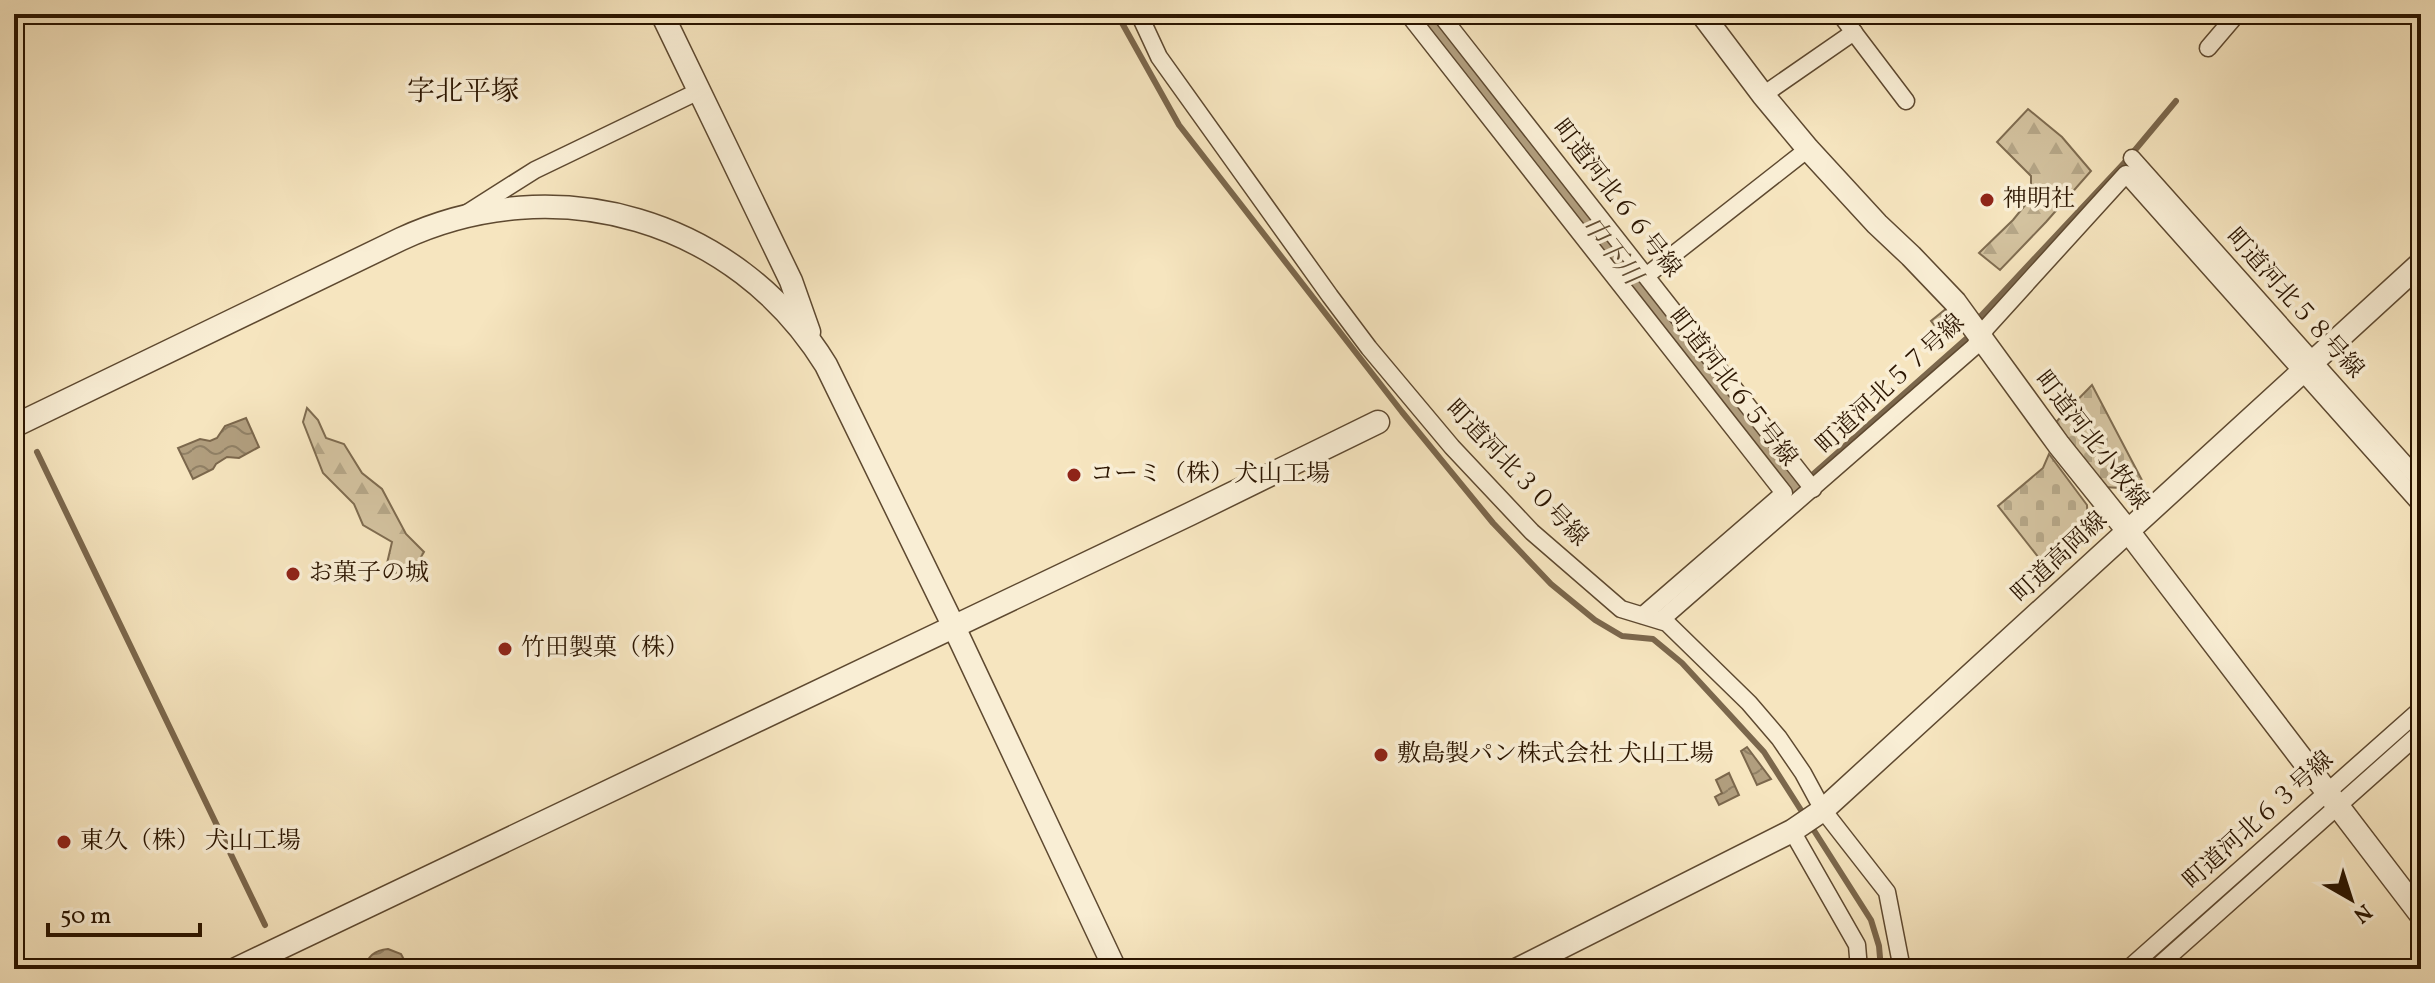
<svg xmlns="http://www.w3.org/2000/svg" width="2435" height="983" font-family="Vollkorn,'Noto Serif JP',serif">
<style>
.forest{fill:url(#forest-firs);stroke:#7f6c50;stroke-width:2}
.cemetery{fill:url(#cemetery-stones);stroke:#7f6c50;stroke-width:2}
.water{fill:url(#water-waves);stroke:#7b674c;stroke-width:2}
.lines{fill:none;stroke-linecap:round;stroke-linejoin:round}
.stream{stroke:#7b674c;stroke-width:6}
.river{stroke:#b19e7e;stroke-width:36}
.minor-casing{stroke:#5e4930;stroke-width:19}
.tertiary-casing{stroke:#5e4930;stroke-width:25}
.minor{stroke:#f9eed5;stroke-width:16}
.tertiary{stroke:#f9eed5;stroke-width:22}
.poi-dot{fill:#8f2418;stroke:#f9eed5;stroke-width:3}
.labels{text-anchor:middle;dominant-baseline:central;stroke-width:7;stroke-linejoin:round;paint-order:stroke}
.street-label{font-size:24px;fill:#2b1500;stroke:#f9eed5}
.poi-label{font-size:24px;fill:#2b1500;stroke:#f9eed5;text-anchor:start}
.water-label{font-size:26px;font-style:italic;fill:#614c32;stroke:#f9eed5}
.quarter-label{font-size:28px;fill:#2b1500;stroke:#f9eed5}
</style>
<defs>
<pattern id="forest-firs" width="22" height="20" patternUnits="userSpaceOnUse" patternTransform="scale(2)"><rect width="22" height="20" fill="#d3c29f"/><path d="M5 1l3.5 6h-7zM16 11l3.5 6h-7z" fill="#b5a687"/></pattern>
<pattern id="cemetery-stones" width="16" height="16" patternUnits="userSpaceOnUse" patternTransform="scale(2)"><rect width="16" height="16" fill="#d3c29f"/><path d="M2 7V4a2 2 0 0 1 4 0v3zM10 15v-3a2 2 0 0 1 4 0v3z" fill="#b5a687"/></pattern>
<pattern id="water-waves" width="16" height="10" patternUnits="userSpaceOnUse" patternTransform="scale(2)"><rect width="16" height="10" fill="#b19e7e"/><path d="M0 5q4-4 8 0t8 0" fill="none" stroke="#908065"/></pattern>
</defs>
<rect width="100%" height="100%" fill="#f6e5bf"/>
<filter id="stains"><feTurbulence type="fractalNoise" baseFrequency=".0025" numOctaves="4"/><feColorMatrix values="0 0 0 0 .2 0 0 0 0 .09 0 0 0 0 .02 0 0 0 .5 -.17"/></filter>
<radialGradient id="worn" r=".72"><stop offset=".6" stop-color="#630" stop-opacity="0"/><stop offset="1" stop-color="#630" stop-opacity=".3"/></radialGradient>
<g class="forest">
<path d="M2028 109 2062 137 2091 171 2046 222 2000 270 1979 253 2013 220 2031 198V176L1997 142Z"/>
<path d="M307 408 318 420 326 438 344 444 362 473 382 489 406 534 424 552 410 575 385 572 392 542 363 525 354 504 323 473 303 422Z"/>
</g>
<g class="cemetery">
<path d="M1947 308 1960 327 1945 339 1931 321Z"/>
<path d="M2092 385 2144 484 2138 489 2103 487 2054 424Z"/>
<path d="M2049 454 2087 505 2088 530 2046 567 1998 506 2043 468Z"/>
</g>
<g class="water">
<path d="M246 418 259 447 239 458 227 457 216 464 213 469 193 479 178 448 200 439 210 441 217 438 225 426Z"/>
<path d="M1747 747 1771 779 1757 785 1741 751Z"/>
<path d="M1729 773 1739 795 1719 805 1715 797 1722 793 1716 780Z"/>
<path d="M388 949 401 954 409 969H365C367 956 375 950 388 949Z"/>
</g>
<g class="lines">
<g class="stream">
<path d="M1117 14 1179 125 1402 412 1493 523 1551 584 1595 620 1622 636 1653 639 1682 663 1764 752 1871 920 1879 946 1881 969"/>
<path d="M2133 171 2125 162 2176 101"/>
<path d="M1979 318 2125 162"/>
<path d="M37 452 265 925"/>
<path d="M1810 477 1966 339"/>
<path d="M1797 488 1803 483"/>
<path d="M2343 790 2421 720"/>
</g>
<path class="river" d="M1424 14 1797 488"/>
<defs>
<g id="minor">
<path d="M1139 14 1159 57 1330 296 1369 348 1452 447 1532 532 1621 609 1667 623 1749 703 1779 738 1803 773 1823 810 1887 892 1902 969"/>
<path d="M1408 14 1784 493 1643 615"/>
<path d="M1440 14 1813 489"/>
<path d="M1840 14 1906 101"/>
<path d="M2208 48 2237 14"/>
<path d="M1763 95 1854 32"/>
<path d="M2132 158 2421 482"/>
<path d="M464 215 535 170 699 91"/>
<path d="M1646 276 1808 149"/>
<path d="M1661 620 1974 347 1987 327 2126 174 2421 505"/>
<path d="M1792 831 1857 945 1859 969"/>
<path d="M2128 969 2421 709"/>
<path d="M2155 969 2421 732"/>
</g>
<g id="tertiary">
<path d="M662 14 791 281 809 332"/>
<path d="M1702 14 1763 95 1808 149 1877 224 1911 256 1955 302 2059 445 2128 531 2421 915"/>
<path d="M14 426 401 239C556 167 736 219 826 365L954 627 1115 969"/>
<path d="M236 969 1190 514 1378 422"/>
<path d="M1518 969 1792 831 1823 810 2421 263"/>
</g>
</defs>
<use href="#minor" class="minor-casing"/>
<use href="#tertiary" class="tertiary-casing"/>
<use href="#minor" class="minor"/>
<use href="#tertiary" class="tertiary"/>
</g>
<g class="poi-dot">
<circle cx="1987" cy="200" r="8"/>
<circle cx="1074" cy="475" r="8"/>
<circle cx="293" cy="574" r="8"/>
<circle cx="505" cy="649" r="8"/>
<circle cx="1381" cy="755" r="8"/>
<circle cx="64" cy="842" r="8"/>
</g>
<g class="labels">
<g class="street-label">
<text transform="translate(1616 199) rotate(52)">町道河北６６号線</text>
<text transform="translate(2294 304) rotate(48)">町道河北５８号線</text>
<text transform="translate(1891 385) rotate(-43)">町道河北５７号線</text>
<text transform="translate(1732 388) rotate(52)">町道河北６５号線</text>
<text transform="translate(2091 441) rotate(52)">町道河北小牧線</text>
<text transform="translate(1516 474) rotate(46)">町道河北３０号線</text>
<text transform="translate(2060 558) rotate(-43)">町道高岡線</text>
<text transform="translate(2259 821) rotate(-42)">町道河北６３号線</text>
</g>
<g class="poi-label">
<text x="2003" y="200">神明社</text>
<text x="1090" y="475">コーミ（株）犬山工場</text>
<text x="309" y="574">お菓子の城</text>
<text x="521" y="649">竹田製菓（株）</text>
<text x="1397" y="755">敷島製パン株式会社 犬山工場</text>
<text x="80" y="842">東久（株） 犬山工場</text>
</g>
<g class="water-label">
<text transform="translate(1611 251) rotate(52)">巾下川</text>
</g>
<g class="quarter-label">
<text x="463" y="92">字北平塚</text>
</g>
</g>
<rect width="2435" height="983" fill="none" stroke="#f6e5bf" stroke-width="48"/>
<rect x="16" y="16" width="2403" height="951" fill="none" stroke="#2b1500" stroke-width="4"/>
<rect x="24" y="24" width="2387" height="935" fill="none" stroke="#2b1500" stroke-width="2"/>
<g transform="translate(2351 899) rotate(141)" stroke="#f9eed5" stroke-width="6" paint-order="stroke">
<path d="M0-6L14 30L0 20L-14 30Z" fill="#2b1500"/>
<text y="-12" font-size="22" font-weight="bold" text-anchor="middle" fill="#2b1500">N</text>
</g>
<path d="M48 923v12h152v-12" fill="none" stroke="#2b1500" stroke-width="4"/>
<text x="60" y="923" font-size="24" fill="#2b1500" stroke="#f9eed5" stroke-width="6" paint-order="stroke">50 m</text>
<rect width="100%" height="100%" filter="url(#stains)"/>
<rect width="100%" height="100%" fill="url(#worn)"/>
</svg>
